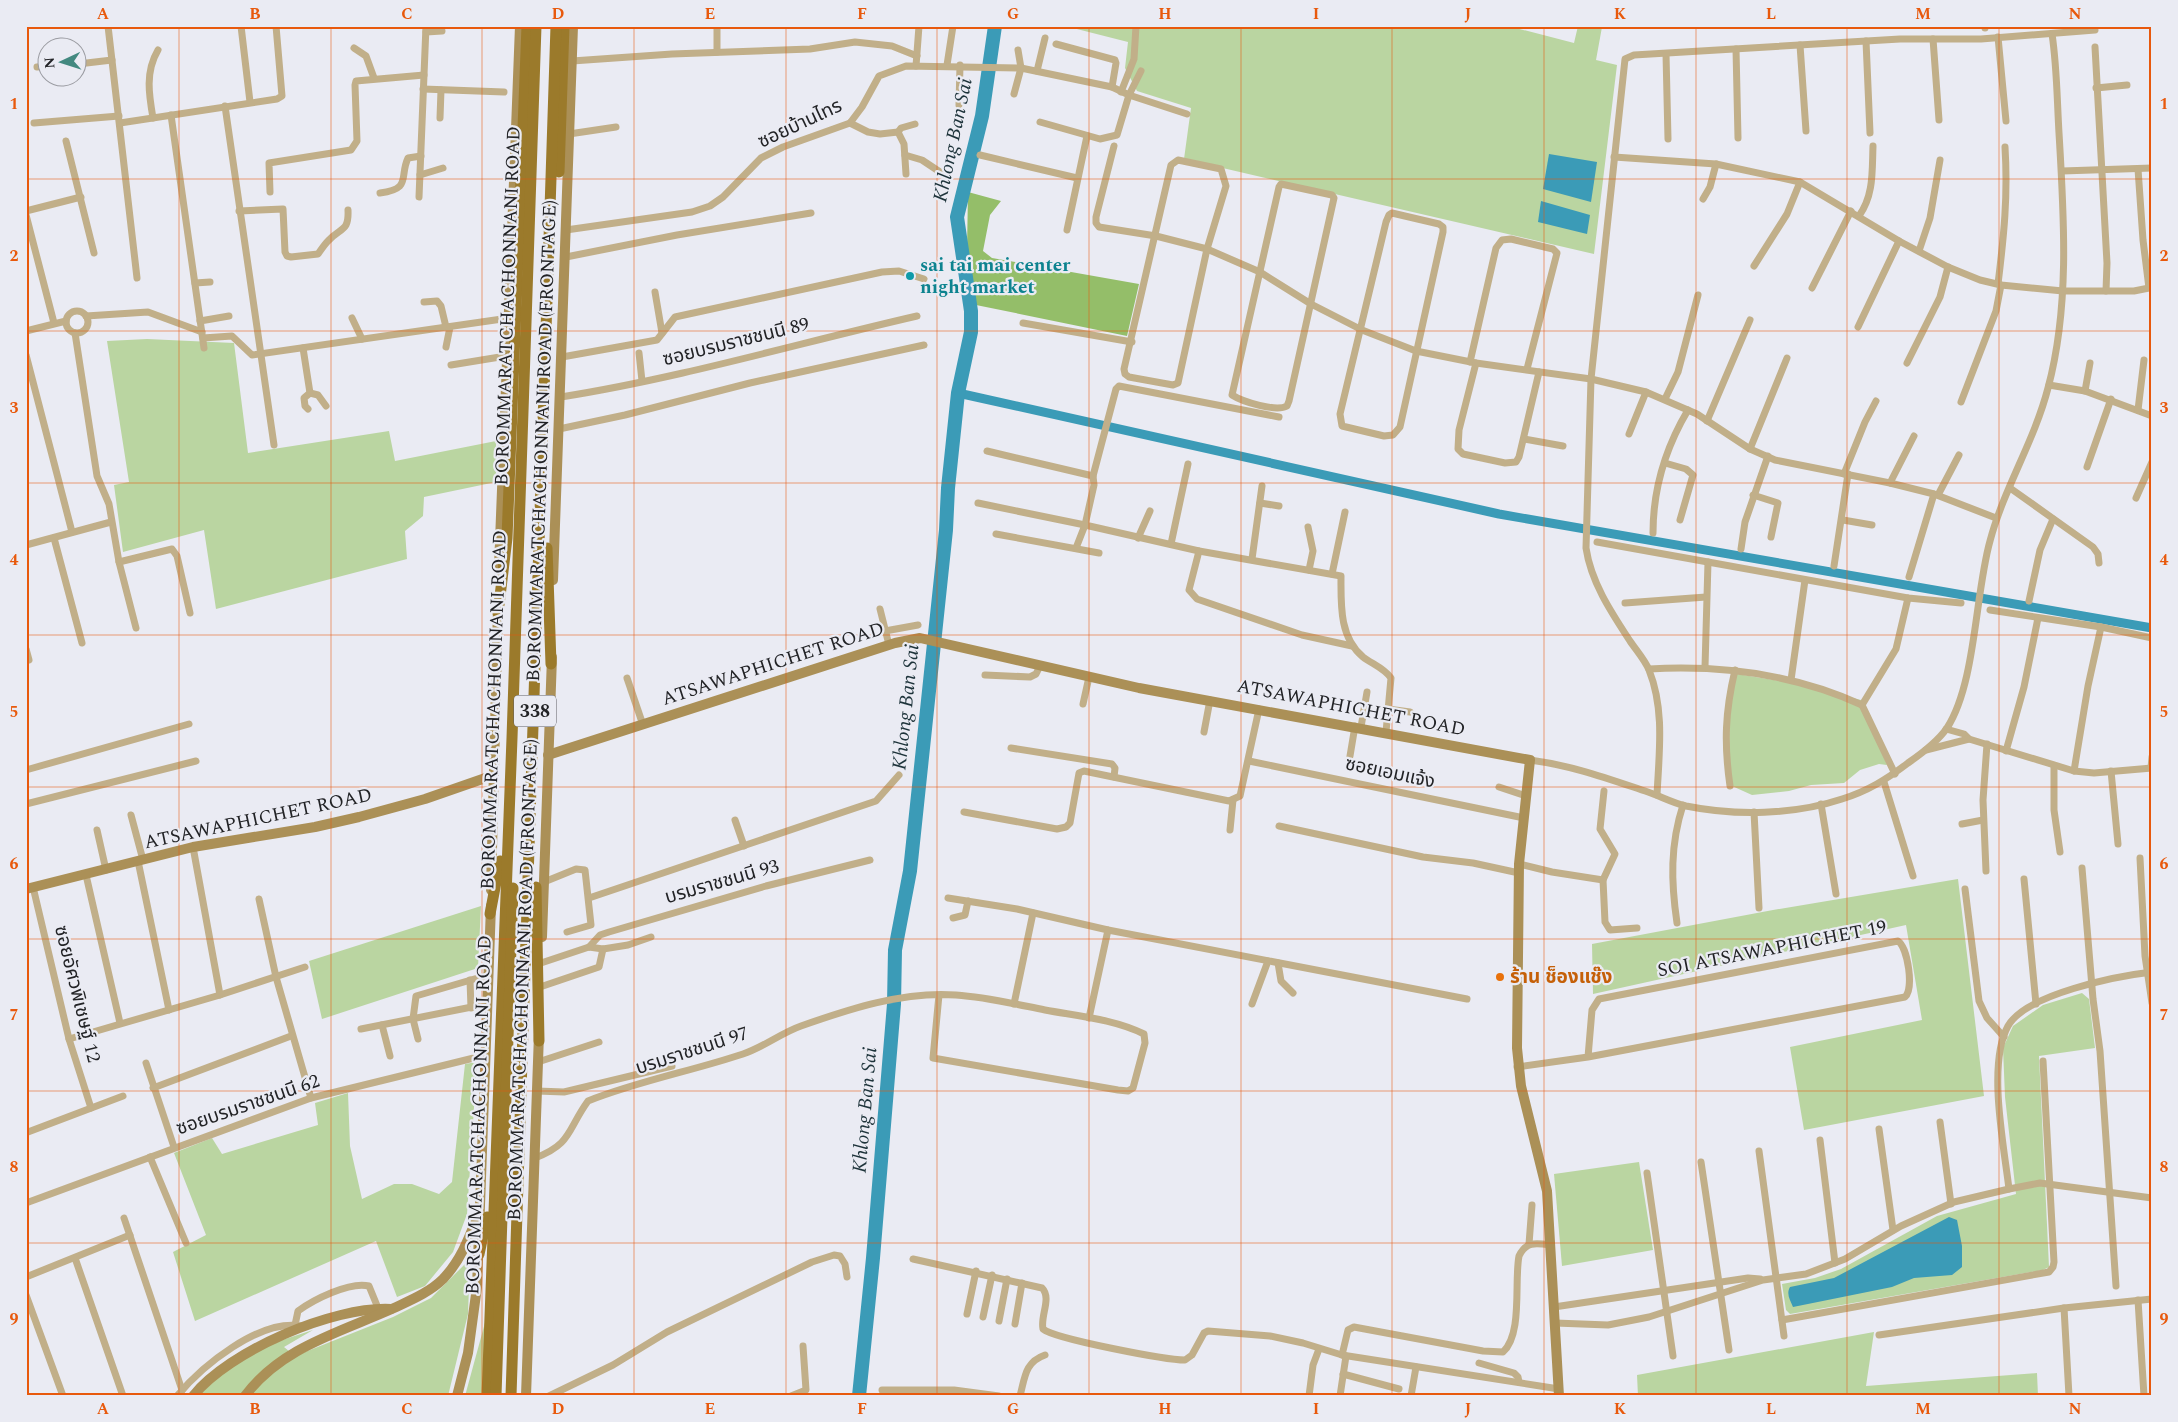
<svg xmlns="http://www.w3.org/2000/svg" width="2178" height="1422" font-family="Spectral,'Noto Sans Thai',serif">
<style>
.green{fill:#bad5a1}
.forest{fill:#94be69}
.water{fill:#3b9bb7}
.lines{fill:none;stroke-linecap:round;stroke-linejoin:round}
.canal{stroke:#3b9bb7;stroke-width:9}
.river{stroke:#3b9bb7;stroke-width:14}
.street{stroke:#c1af89;stroke-width:7}
.secondary{stroke:#ab9057;stroke-width:10}
.primary{stroke:#9b7a2b;stroke-width:11}
.grid{fill:none;stroke:#e8590c;stroke-width:1;stroke-opacity:0.55}
.culture-dot{fill:#0f9aa8;stroke:#eaebf3;stroke-width:2}
.food-dot{fill:#e8710a;stroke:#eaebf3;stroke-width:2}
.labels{text-anchor:middle;dominant-baseline:central;stroke-width:4.5;stroke-linejoin:round;paint-order:stroke}
.shield{fill:#eaebf3;stroke:#5e5f64;stroke-width:1}
.shield-label{font-size:18px;font-weight:bold;fill:#222326}
.street-label{font-size:19px;fill:#222326;stroke:#eaebf3}
.culture-label{font-size:19px;font-weight:bold;fill:#0d838f;stroke:#eaebf3;text-anchor:start}
.food-label{font-size:19px;font-weight:bold;fill:#c56008;stroke:#eaebf3;text-anchor:start}
.water-label{font-size:20px;font-style:italic;fill:#1d333a;stroke:#eaebf3}
.neatline{fill:none;stroke:#e8590c;stroke-width:2}
.grid-label{font-size:16px;text-anchor:middle;font-weight:bold;fill:#e8590c}
</style>
<rect width="100%" height="100%" fill="#eaebf3"/>
<g class="green">
<path d="M1065 26H1508L1574 43 1578 26 1602 27 1596 60 1617 65 1594 254 1184 159 1191 108 1137 91 1125 68 1128 42Z"/>
<path d="M147 339 234 343 248 453 389 431 395 461 496 441V482L424 497 423 516 405 531 407 559 216 609 204 530 123 552 114 485 129 482 107 341Z"/>
<path d="M1737 674 1793 683 1861 700 1887 765 1879 764 1860 770 1844 783 1811 785 1789 791 1752 795 1732 786C1728 747 1727 711 1737 674Z"/>
<path d="M1958 879 1984 1096 1804 1130 1790 1047 1922 1020 1906 925 1593 994 1592 944 1773 910Z"/>
<path d="M481 906 478 968 322 1019 309 961Z"/>
<path d="M2082 993 2089 999 2095 1048 2039 1056 2049 1267 2043 1270 1790 1314 1786 1310 1782 1284 1815 1278 1841 1269 1937 1216 2016 1194 2005 1097 2003 1048 2013 1026 2043 1005Z"/>
<path d="M477 1062 467 1214 453 1252 425 1286 397 1297 376 1241 195 1321 173 1252 206 1235 174 1153 212 1138 222 1154 318 1125 315 1103 348 1093 350 1146 362 1199 394 1184H412L439 1194 452 1182 465 1064Z"/>
<path d="M1639 1162 1653 1250 1562 1266 1554 1174Z"/>
<path d="M470 1259 468 1314 448 1396H198L235 1362 276 1342 313 1330 284 1347 295 1356 393 1317 431 1298Z"/>
<path d="M486 1319 483 1396H465Z"/>
<path d="M1874 1332 1866 1386 2037 1373 2038 1396H1638L1637 1375Z"/>
</g>
<path class="forest" d="M968 192 1001 201 990 215 983 251 992 258 1139 284 1127 336 976 305 967 250Z"/>
<g class="water">
<path d="M1549 154 1597 162 1591 202 1543 189Z"/>
<path d="M1541 201 1590 215 1587 234 1538 222Z"/>
<path d="M1949 1217 1957 1220 1962 1246V1267L1952 1275 1914 1278 1892 1287 1793 1307C1790 1300 1786 1294 1790 1287L1834 1278Z"/>
</g>
<g class="lines">
<path class="canal" d="M958 393 1499 514 2152 628"/>
<path class="river" d="M859 1396 873 1258 894 1004 895 950 910 871 946 530 948 488 958 393 971 332V311L957 217 982 116 995 26"/>
<g class="street">
<path d="M108 26 137 278"/>
<path d="M241 26 250 102"/>
<path d="M717 26V52"/>
<path d="M1985 26V28"/>
<path d="M426 32 442 31"/>
<path d="M1998 37 2006 121"/>
<path d="M1933 39 1939 120"/>
<path d="M1866 41 1870 133"/>
<path d="M1056 44 1115 60 1116 63 1112 87"/>
<path d="M1800 45 1806 131"/>
<path d="M354 48 366 56 374 78"/>
<path d="M1736 49 1738 138"/>
<path d="M1666 54 1668 139"/>
<path d="M572 61 672 54 810 49 855 42 892 46 917 56"/>
<path d="M78 64 112 60"/>
<path d="M947 65 953 26"/>
<path d="M916 66 919 26"/>
<path d="M37 67 48 66"/>
<path d="M1037 71 1045 38"/>
<path d="M2096 88 2127 85"/>
<path d="M423 89 504 92"/>
<path d="M1121 92 1134 59 1136 26"/>
<path d="M1014 94 1021 68 1018 50"/>
<path d="M959 105 960 65"/>
<path d="M225 106 274 445"/>
<path d="M171 115 204 348"/>
<path d="M153 118C149 95 145 72 158 50"/>
<path d="M440 118 441 90"/>
<path d="M1040 122 1100 139 1117 135 1129 95 1141 71"/>
<path d="M34 123 119 116"/>
<path d="M120 123 277 99 282 96 276 26"/>
<path d="M850 123 868 132 880 134 898 132 901 128 915 124"/>
<path d="M898 132 904 144 906 174"/>
<path d="M569 134 616 127"/>
<path d="M66 141 94 253"/>
<path d="M1114 146 1096 217V223L1099 227 1156 236 1207 249 1260 272 1311 304 1362 330 1416 351 1476 363 1591 379 1646 392 1697 414 1750 449 1775 460 1890 483 1934 494 1996 518"/>
<path d="M905 155 922 160 940 172"/>
<path d="M980 155 1077 178"/>
<path d="M1614 157 1716 164 1800 182 1899 241 1948 267 1980 280 2001 285 2063 291H2106L2107 263 2095 47"/>
<path d="M1178 160 1221 169 1226 186 1207 249 1178 383 1173 385 1129 377 1125 374 1124 369 1171 165Z"/>
<path d="M2062 171 2152 168"/>
<path d="M420 175 443 168"/>
<path d="M1281 184 1332 195 1334 198 1289 401 1287 406C1276 412 1243 402 1232 395L1279 187Z"/>
<path d="M270 192 269 163 351 150 357 141 355 85 356 81 424 75"/>
<path d="M380 193C412 189 399 177 408 158L421 156"/>
<path d="M419 197 426 26"/>
<path d="M1703 199 1710 187 1716 164"/>
<path d="M26 211 81 197"/>
<path d="M239 211 283 209 285 252 287 256 291 257 318 254C321 250 324 245 328 241 341 227 349 232 348 210"/>
<path d="M1392 213 1439 224 1443 227V232L1400 427 1393 435 1384 436 1342 426 1340 414 1386 222 1389 215Z"/>
<path d="M26 215 54 323"/>
<path d="M1859 216C1874 195 1872 171 1873 146"/>
<path d="M566 230 692 212 710 206 723 197 761 158 783 147 850 123 862 107 879 76 906 66 1021 68 1112 87 1129 95 1187 114"/>
<path d="M1067 230 1087 136"/>
<path d="M1919 251 1930 218 1940 160"/>
<path d="M566 257 677 235 811 213"/>
<path d="M1754 266 1787 214 1800 182"/>
<path d="M195 283 210 282"/>
<path d="M1998 284C2004 235 2008 196 2005 147"/>
<path d="M1812 288 1851 211"/>
<path d="M2106 291H2134L2149 288 2143 240 2138 169"/>
<path d="M655 292 662 333"/>
<path d="M424 302 437 301 441 306 446 327"/>
<circle cx="77" cy="322" r="11"/>
<path d="M86 316 148 312 202 332"/>
<path d="M352 318 362 339"/>
<path d="M200 321 229 316"/>
<path d="M1023 323 1132 342"/>
<path d="M1858 327 1899 241"/>
<path d="M26 331 66 321"/>
<path d="M75 333 97 476 109 504 119 562 136 628"/>
<path d="M203 338 232 336 252 355 509 318"/>
<path d="M446 347 450 327"/>
<path d="M303 348 310 393"/>
<path d="M639 353 642 381"/>
<path d="M26 355 72 532"/>
<path d="M562 357 657 340 675 317 882 272 899 271 924 279"/>
<path d="M1470 362 1496 248 1502 240 1511 239 1553 249 1557 253 1527 369"/>
<path d="M1476 363 1459 430 1458 449 1463 454 1505 463 1516 462 1519 457 1539 372"/>
<path d="M1907 363 1940 297 1948 267"/>
<path d="M451 365 506 356"/>
<path d="M2049 385 2085 391 2152 416"/>
<path d="M2085 391 2090 363"/>
<path d="M561 397C681 378 799 343 917 316"/>
<path d="M1665 399 1678 372 1698 295"/>
<path d="M1961 402 1996 311 2001 285"/>
<path d="M308 409 305 406 304 398 310 393 318 395 326 406"/>
<path d="M2138 410 2144 360"/>
<path d="M1707 421 1750 320"/>
<path d="M559 429 625 415 750 383 924 345"/>
<path d="M1629 434 1646 392"/>
<path d="M1524 439 1563 446"/>
<path d="M1750 449 1787 358"/>
<path d="M987 451 1093 476 1094 485 1085 525 1199 551 1341 576C1341 604 1339 637 1363 657 1372 664 1384 668 1391 678L1386 732"/>
<path d="M1665 463 1686 469 1693 475 1680 520"/>
<path d="M2087 467 2111 399"/>
<path d="M1844 474 1865 422 1876 401"/>
<path d="M1093 476 1116 389 1119 386 1279 417"/>
<path d="M1890 483 1914 436"/>
<path d="M2010 488 2093 547 2098 554 2099 563"/>
<path d="M1753 495 1778 503 1771 537"/>
<path d="M1938 495 1959 455"/>
<path d="M2136 498 2152 462"/>
<path d="M978 503 1085 525 1076 548"/>
<path d="M1260 503 1279 506"/>
<path d="M1843 520 1872 525"/>
<path d="M1308 527 1313 551 1309 570"/>
<path d="M1653 533C1653 489 1666 447 1688 410"/>
<path d="M996 534 1099 553"/>
<path d="M54 538 82 643"/>
<path d="M1138 538 1150 511"/>
<path d="M1597 542 1708 562"/>
<path d="M1171 544 1188 464"/>
<path d="M26 545 111 522"/>
<path d="M1741 549 1745 522 1768 456"/>
<path d="M1199 551 1189 590 1197 599 1302 635 1352 646"/>
<path d="M1252 559 1262 486"/>
<path d="M119 562 172 549 177 556 190 613"/>
<path d="M1834 566 1848 474"/>
<path d="M1332 574 1345 512"/>
<path d="M1909 577 1934 494"/>
<path d="M2029 601 2040 550 2053 519"/>
<path d="M1625 603 1706 597"/>
<path d="M880 609 889 645"/>
<path d="M1990 610 2101 627 2152 638"/>
<path d="M885 631 918 625"/>
<path d="M26 649 29 660"/>
<path d="M1705 667 1708 562 1908 598 1961 603"/>
<path d="M1649 669C1722 665 1795 674 1862 705L1896 649 1908 598"/>
<path d="M985 675 1030 677 1036 674 1040 666"/>
<path d="M627 678 643 725"/>
<path d="M1791 680 1805 580"/>
<path d="M1083 704 1089 677"/>
<path d="M1862 705 1895 774"/>
<path d="M1388 709 1410 712"/>
<path d="M1361 727 1367 692"/>
<path d="M1946 729 1964 734 1969 739 2074 771 2094 773 2152 768"/>
<path d="M1204 732 1210 700"/>
<path d="M1011 748 1112 764 1115 768 1114 777"/>
<path d="M1926 750 1969 739"/>
<path d="M2006 751 2024 687 2038 618"/>
<path d="M1350 756 1355 726"/>
<path d="M1530 760C1574 766 1606 778 1648 792 1660 796 1673 803 1686 806 1735 816 1794 815 1842 799 1868 791 1887 779 1908 763 1921 754 1938 741 1947 728 1976 683 1975 594 1990 541 2004 488 2034 442 2048 388 2070 306 2064 217 2059 133 2057 100 2057 67 2052 34"/>
<path d="M1249 761 1524 818"/>
<path d="M2054 766V810L2060 852"/>
<path d="M2151 768 2152 757"/>
<path d="M26 770 189 724"/>
<path d="M2074 771 2088 686 2101 627"/>
<path d="M2111 771 2118 844"/>
<path d="M1884 782 1913 876"/>
<path d="M1730 786C1724 744 1725 712 1735 670"/>
<path d="M1499 787 1526 796"/>
<path d="M1604 791 1600 829 1615 854 1603 880 1605 922 1610 930 1637 928"/>
<path d="M1657 795C1659 753 1665 710 1649 670 1645 660 1636 650 1630 641 1611 612 1591 582 1586 548L1591 379 1625 59 1634 55 1900 39H1981L2095 30"/>
<path d="M26 804 196 761"/>
<path d="M1821 804 1836 894"/>
<path d="M964 812 1057 829 1066 827 1070 823 1079 773 1084 771 1229 801 1240 796 1259 709"/>
<path d="M1754 812 1759 908"/>
<path d="M131 815 143 860"/>
<path d="M735 820 744 846"/>
<path d="M1962 824 1983 820"/>
<path d="M1279 826 1423 857 1473 863 1519 873"/>
<path d="M97 830 106 870"/>
<path d="M1230 830 1233 800"/>
<path d="M193 847 220 995"/>
<path d="M2140 858 2145 956 2152 1003"/>
<path d="M138 861 169 1010"/>
<path d="M1519 864 1552 872 1603 880"/>
<path d="M2082 868 2093 999 2100 1051 2116 1286"/>
<path d="M1986 871 1983 800 1987 744"/>
<path d="M86 875 120 1023"/>
<path d="M2024 879 2036 1004"/>
<path d="M544 882 576 869 585 870 591 925 567 932"/>
<path d="M33 887 69 1039 91 1108"/>
<path d="M1965 889 1979 1001 1987 1018 2004 1037"/>
<path d="M589 898 876 801 899 775"/>
<path d="M948 898 1017 909 1108 930 1467 999"/>
<path d="M259 899 276 977 311 1098"/>
<path d="M953 918 965 915 968 901"/>
<path d="M1677 923C1671 882 1670 845 1683 805"/>
<path d="M589 947 600 935 609 932 766 886 870 860"/>
<path d="M541 963 589 947 603 949 628 945 651 937"/>
<path d="M1278 963 1281 981 1293 993"/>
<path d="M470 980 471 1008"/>
<path d="M540 987 599 967 603 949"/>
<path d="M1014 1004 1033 913"/>
<path d="M1252 1004 1268 961"/>
<path d="M1089 1018 1108 930"/>
<path d="M382 1025 390 1056"/>
<path d="M361 1029 487 1004"/>
<path d="M69 1039 220 995 305 967"/>
<path d="M418 1039 413 1019 416 996 488 975"/>
<path d="M538 1062 599 1042"/>
<path d="M146 1063 174 1147"/>
<path d="M1517 1067 1588 1057 1905 997C1914 989 1908 948 1898 941L1599 999 1592 1010 1588 1057"/>
<path d="M153 1088 291 1036"/>
<path d="M537 1091 564 1092 672 1066"/>
<path d="M1940 1122 1951 1204"/>
<path d="M1879 1129 1893 1230"/>
<path d="M28 1132 123 1096"/>
<path d="M1820 1140 1835 1263"/>
<path d="M1759 1151 1784 1336"/>
<path d="M150 1157 186 1243"/>
<path d="M535 1158C572 1144 567 1130 588 1101 638 1081 692 1071 743 1054 764 1047 781 1033 801 1026 849 1009 904 991 956 995 986 997 1015 1004 1045 1010 1077 1016 1114 1019 1144 1034L1145 1043 1133 1088 1128 1091 1118 1090 933 1058 939 995"/>
<path d="M1701 1162 1729 1350"/>
<path d="M1647 1173 1673 1356"/>
<path d="M2009 1189C2004 1146 1987 1064 2008 1026 2026 994 2117 976 2152 972"/>
<path d="M26 1203 311 1098 486 1055"/>
<path d="M124 1218 182 1390"/>
<path d="M1529 1244 1532 1205"/>
<path d="M75 1258 123 1396"/>
<path d="M913 1259 1042 1288C1052 1298 1040 1316 1043 1329 1055 1339 1166 1360 1185 1360L1192 1355 1204 1333 1208 1331 1270 1336 1303 1343 1342 1355 1559 1389"/>
<path d="M26 1277 130 1235"/>
<path d="M26 1295 63 1396"/>
<path d="M2138 1300 2144 1396"/>
<path d="M1554 1307 1748 1278 1760 1279"/>
<path d="M2064 1308 2069 1396"/>
<path d="M967 1314 976 1271"/>
<path d="M983 1317 992 1275"/>
<path d="M1782 1320 2049 1272 2053 1267 2054 1262 2043 1061"/>
<path d="M999 1321 1007 1279"/>
<path d="M1555 1323 1608 1325 1649 1317 1763 1280 1806 1274 1845 1259 1901 1226 1954 1202 2009 1189 2040 1183 2152 1198"/>
<path d="M1015 1324 1022 1283"/>
<path d="M295 1325 298 1311C313 1300 350 1281 369 1286L378 1308"/>
<path d="M1879 1335 2064 1308 2152 1299"/>
<path d="M1342 1355 1348 1330 1354 1327 1483 1351 1503 1352C1523 1334 1514 1281 1519 1256 1526 1241 1536 1243 1551 1245"/>
<path d="M1479 1363 1514 1373 1518 1377 1519 1382"/>
<path d="M1343 1374 1399 1389"/>
<path d="M882 1390H954L999 1396"/>
<path d="M177 1396C202 1366 259 1319 301 1326"/>
<path d="M549 1396 613 1365 667 1332 812 1262 834 1255 840 1256 845 1264 847 1277"/>
<path d="M791 1396 806 1390 803 1346"/>
<path d="M1020 1396C1025 1377 1025 1362 1045 1355"/>
<path d="M1309 1396 1313 1365 1319 1349"/>
<path d="M1340 1396 1346 1356"/>
<path d="M1411 1396 1416 1367"/>
</g>
<g class="secondary">
<path d="M499 567 520 26"/>
<path d="M553 580 573 26"/>
<path d="M548 755 895 643 920 638 1139 688 1530 760 1519 864 1517 1048 1521 1086 1547 1191 1559 1396"/>
<path d="M26 889 193 847 315 827 359 817 425 799 494 775"/>
<path d="M491 890 498 607"/>
<path d="M542 937 552 657"/>
<path d="M193 1396C229 1351 333 1306 391 1309"/>
<path d="M245 1396C281 1347 341 1332 394 1308 411 1300 430 1292 443 1279 461 1260 469 1238 478 1215"/>
<path d="M457 1396 468 1353 477 1287 491 906"/>
<path d="M526 1396 539 1034"/>
</g>
<g class="primary">
<path d="M559 172 564 26"/>
<path d="M547 548 551 664"/>
<path d="M498 613 507 538 527 26"/>
<path d="M536 887 539 1041"/>
<path d="M490 914 500 861"/>
<path d="M479 1254 487 1217"/>
<path d="M487 1396 512 738 536 26"/>
<path d="M496 1396 513 888"/>
<path d="M511 1396 556 26"/>
</g>
</g>
<path class="grid" d="M179 26V1396M331 26V1396M482 26V1396M634 26V1396M786 26V1396M937 26V1396M1089 26V1396M1241 26V1396M1392 26V1396M1544 26V1396M1696 26V1396M1847 26V1396M1999 26V1396M26 179H2152M26 331H2152M26 483H2152M26 635H2152M26 787H2152M26 939H2152M26 1091H2152M26 1243H2152"/>
<circle class="culture-dot" cx="910" cy="276" r="5"/>
<circle class="food-dot" cx="1500" cy="977" r="5"/>
<g class="labels">
<rect class="shield" x="514" y="695.5" width="42" height="31" rx="4"/>
<g class="shield-label">
<text x="535" y="711">338</text>
</g>
<g class="street-label">
<text transform="translate(800 124) rotate(-25)">ซอยบ้านไทร</text>
<text transform="translate(508 306) rotate(-88)">BOROMMARATCHACHONNANI ROAD</text>
<text transform="translate(736 342) rotate(-14)">ซอยบรมราชชนนี 89</text>
<text transform="translate(542 441) rotate(-88)">BOROMMARATCHACHONNANI ROAD (FRONTAGE)</text>
<text transform="translate(773 664) rotate(-18)">ATSAWAPHICHET ROAD</text>
<text transform="translate(1351 708) rotate(11)">ATSAWAPHICHET ROAD</text>
<text transform="translate(494 710) rotate(-88)">BOROMMARATCHACHONNANI ROAD</text>
<text transform="translate(1390 773) rotate(12)">ซอยเอมแจ้ง</text>
<text transform="translate(258 819) rotate(-12)">ATSAWAPHICHET ROAD</text>
<text transform="translate(722 882) rotate(-16)">บรมราชชนนี 93</text>
<text transform="translate(1772 949) rotate(-11)">SOI ATSAWAPHICHET 19</text>
<text transform="translate(523 980) rotate(-88)">BOROMMARATCHACHONNANI ROAD (FRONTAGE)</text>
<text transform="translate(77 994) rotate(76)">ซอยอัศวพิเชษฐ์ 12</text>
<text transform="translate(692 1051) rotate(-18)">บรมราชชนนี 97</text>
<text transform="translate(248 1105) rotate(-19)">ซอยบรมราชชนนี 62</text>
<text transform="translate(479 1115) rotate(-88)">BOROMMARATCHACHONNANI ROAD</text>
</g>
<g class="culture-label">
<text x="920" y="265">sai tai mai center<tspan x="920" dy="22">night market</tspan></text>
</g>
<g class="food-label">
<text x="1510" y="977">ร้าน ช็องแช๊ง</text>
</g>
<g class="water-label">
<text transform="translate(953 140) rotate(-78)">Khlong Ban Sai</text>
<text transform="translate(906 707) rotate(-84)">Khlong Ban Sai</text>
<text transform="translate(865 1110) rotate(-85)">Khlong Ban Sai</text>
</g>
</g>
<rect width="2178" height="1422" fill="none" stroke="#eaebf3" stroke-width="55"/>
<g transform="translate(62 62) rotate(266)"><circle r="24" fill="#eaebf3" stroke="#9a9ba1"/>
<path d="M0-4L9 19L0 12L-9 19Z" fill="#438980"/>
<text y="-8" font-size="14" font-weight="bold" text-anchor="middle" fill="#222326">N</text>
</g>
<rect x="28" y="28" width="2122" height="1366" class="neatline"/>
<g class="grid-label">
<text x="103" y="19">A</text>
<text x="255" y="19">B</text>
<text x="407" y="19">C</text>
<text x="558" y="19">D</text>
<text x="710" y="19">E</text>
<text x="862" y="19">F</text>
<text x="1013" y="19">G</text>
<text x="1165" y="19">H</text>
<text x="1316" y="19">I</text>
<text x="1468" y="19">J</text>
<text x="1620" y="19">K</text>
<text x="1771" y="19">L</text>
<text x="1923" y="19">M</text>
<text x="2075" y="19">N</text>
<text x="14" y="109">1</text>
<text x="2164" y="109">1</text>
<text x="14" y="261">2</text>
<text x="2164" y="261">2</text>
<text x="14" y="413">3</text>
<text x="2164" y="413">3</text>
<text x="14" y="565">4</text>
<text x="2164" y="565">4</text>
<text x="14" y="717">5</text>
<text x="2164" y="717">5</text>
<text x="14" y="869">6</text>
<text x="2164" y="869">6</text>
<text x="14" y="1020">7</text>
<text x="2164" y="1020">7</text>
<text x="14" y="1172">8</text>
<text x="2164" y="1172">8</text>
<text x="14" y="1324">9</text>
<text x="2164" y="1324">9</text>
<text x="103" y="1414">A</text>
<text x="255" y="1414">B</text>
<text x="407" y="1414">C</text>
<text x="558" y="1414">D</text>
<text x="710" y="1414">E</text>
<text x="862" y="1414">F</text>
<text x="1013" y="1414">G</text>
<text x="1165" y="1414">H</text>
<text x="1316" y="1414">I</text>
<text x="1468" y="1414">J</text>
<text x="1620" y="1414">K</text>
<text x="1771" y="1414">L</text>
<text x="1923" y="1414">M</text>
<text x="2075" y="1414">N</text>
</g>
</svg>
